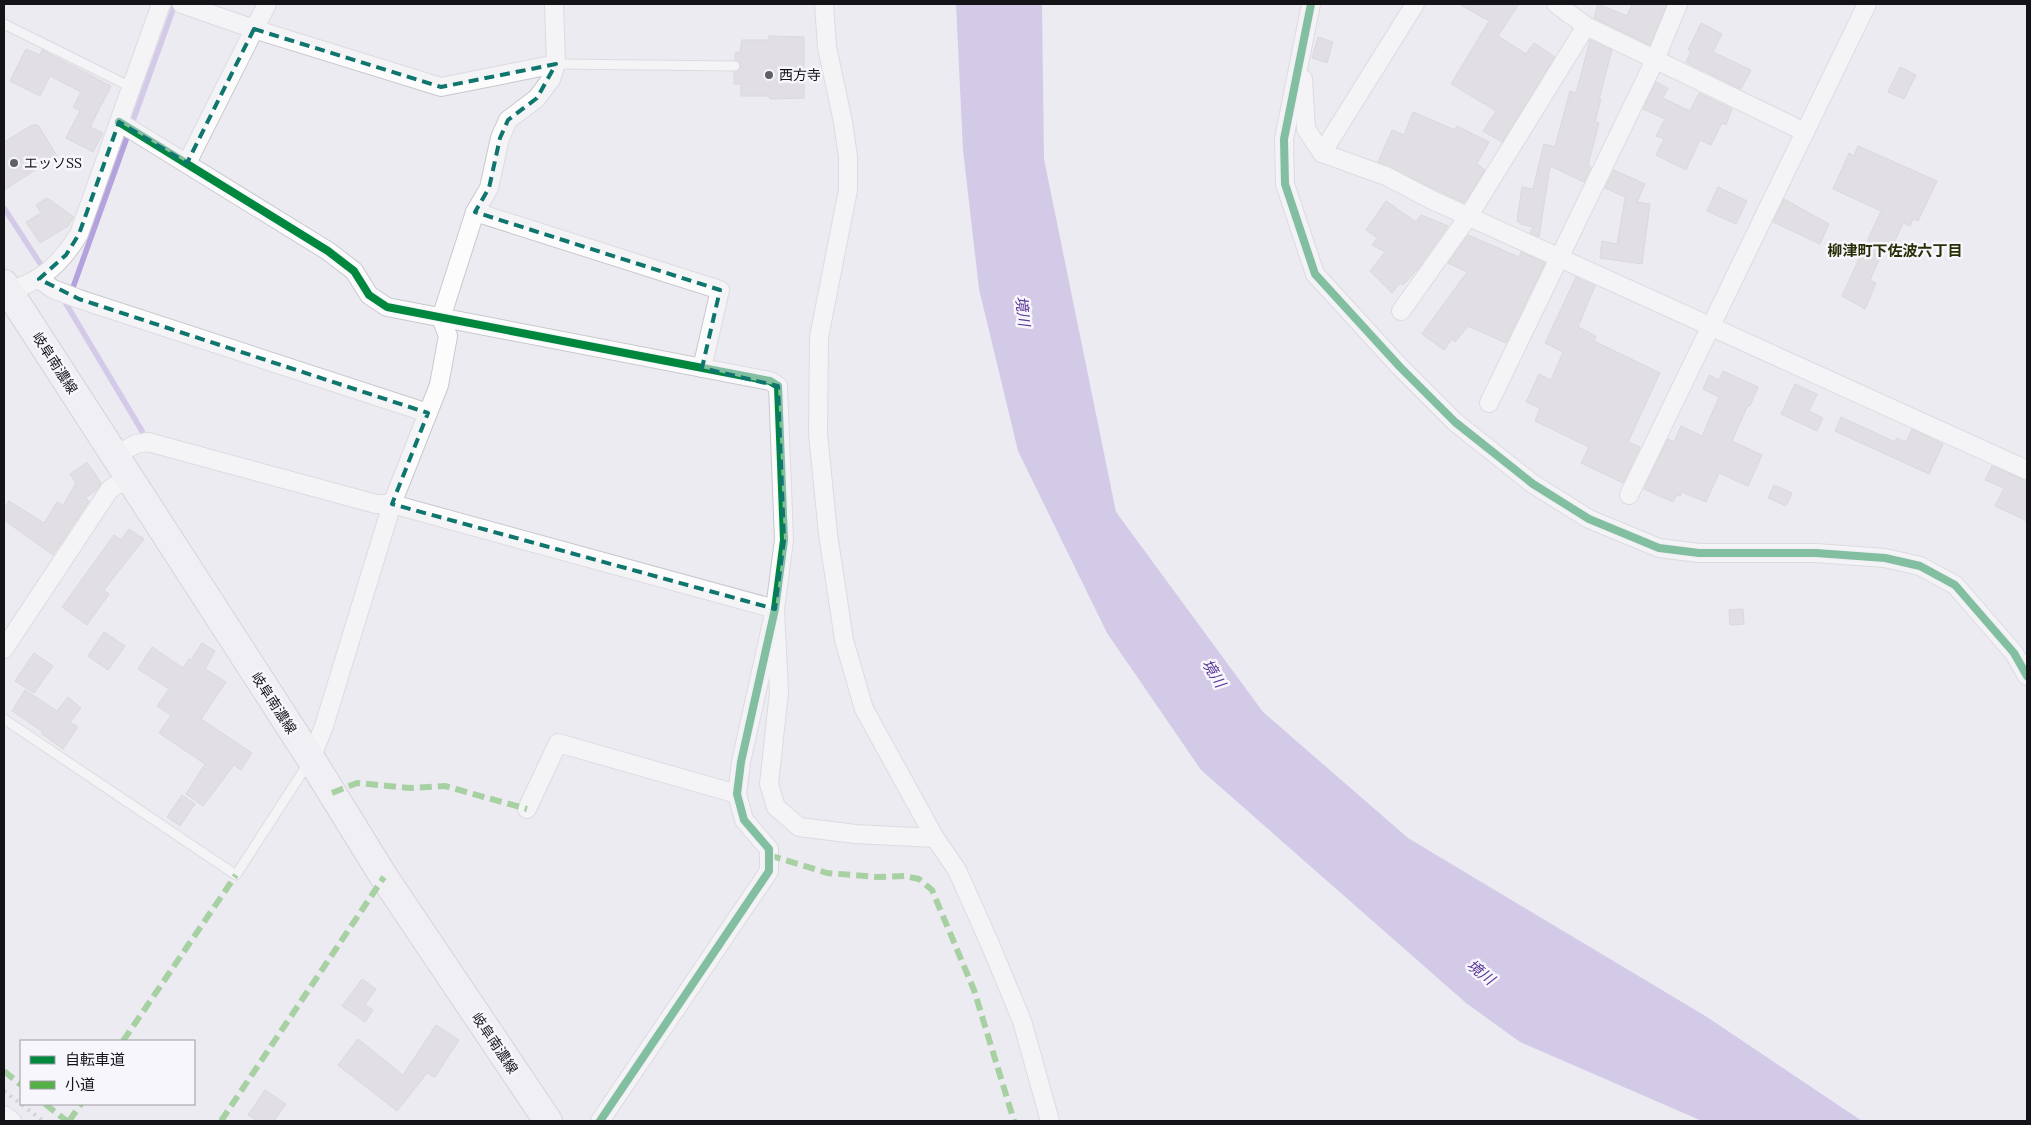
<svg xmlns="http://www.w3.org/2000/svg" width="2031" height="1125" font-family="Lora,'Noto Sans JP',serif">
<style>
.water{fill:#b4a2de}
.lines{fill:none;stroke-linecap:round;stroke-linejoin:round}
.stream{stroke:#b4a2de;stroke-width:5.5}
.building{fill:#d2d1d6;stroke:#c2c1c6}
.service-casing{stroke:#c9c8cd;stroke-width:11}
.minor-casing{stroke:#c9c8cd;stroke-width:20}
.primary-casing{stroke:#bbb9c2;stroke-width:30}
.service{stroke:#fcfcfd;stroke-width:9}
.minor{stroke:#fcfcfd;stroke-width:18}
.primary{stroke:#f4f3f7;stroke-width:28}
.rail{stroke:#b5b5b6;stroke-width:4;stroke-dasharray:2.5 5;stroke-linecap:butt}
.quiet{stroke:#55b145;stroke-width:6;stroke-dasharray:12 6;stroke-linecap:butt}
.cycleway-casing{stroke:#f8f6fd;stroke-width:11}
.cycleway{stroke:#00873e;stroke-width:8}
.marked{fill:none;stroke:#0f766e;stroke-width:4;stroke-dasharray:10 6;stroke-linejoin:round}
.poi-dot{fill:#605f63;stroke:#f8f6fd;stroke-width:2}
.labels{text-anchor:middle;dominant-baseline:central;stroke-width:5;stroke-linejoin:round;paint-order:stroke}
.poi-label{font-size:14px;fill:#141317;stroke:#f8f6fd;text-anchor:start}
.street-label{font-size:14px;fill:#141317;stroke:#f8f6fd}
.neighbourhood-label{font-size:15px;font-weight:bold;fill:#292e06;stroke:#f8f6fd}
.water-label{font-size:15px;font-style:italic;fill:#5b3597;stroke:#f8f6fd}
</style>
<rect width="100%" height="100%" fill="#ecebf1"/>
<path class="water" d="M956 4H1042L1044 159 1116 512 1263 712 1408 838 1707 1017 1862 1121H1702L1520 1042 1466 1003 1201 770 1107 633 1018 451 979 289 963 150Z"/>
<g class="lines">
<g class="stream">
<path d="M4 208 45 271"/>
<path d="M65 302 142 431"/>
<path d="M67 304 175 4"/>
</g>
</g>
<g class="building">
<path d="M1459 4H1519L1498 36 1526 54 1534 43 1555 57 1502 142 1483 131 1496 111 1451 84 1489 21Z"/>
<path d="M1598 4 1627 16 1632 4H1667L1650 45 1594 18Z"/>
<path d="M1701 23 1722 34 1713 52 1751 70 1741 89 1686 62 1691 51 1688 50Z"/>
<path d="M769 36 804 37V98L770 99 769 96H741V84H734V72L741 67 740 63 735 60V53L740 52 742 40H769Z"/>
<path d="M1318 37 1333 42 1327 63 1312 58Z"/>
<path d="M1590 40 1612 50 1599 99H1601L1595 122 1599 123 1588 165 1591 167 1584 182 1550 166 1539 237 1530 233 1533 227 1520 224V222L1517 221 1522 187 1533 189 1544 144 1555 147 1570 91 1576 93Z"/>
<path d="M26 49 40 55 42 50 111 86 90 127 103 133 93 152 66 138 80 111 73 107 81 92 50 76 40 96 10 81Z"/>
<path d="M1900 67 1916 75 1904 99 1888 92Z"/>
<path d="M1656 82 1668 88 1663 98 1690 111 1699 93 1732 109 1726 125 1722 123 1711 145 1700 140 1686 170 1656 155 1664 139 1656 136 1665 119 1643 109Z"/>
<path d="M1413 112 1455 130 1457 126 1489 142 1477 164 1485 170 1464 203 1378 162 1392 130 1404 135Z"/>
<path d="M32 125H38L57 156 4 190V142Z"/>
<path d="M1858 146 1937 181 1918 221 1913 219 1910 226 1903 223 1893 245 1887 242 1870 280 1876 283 1865 309 1842 296 1881 211 1833 189 1849 153 1854 156Z"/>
<path d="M1614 170 1645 184 1637 202 1650 204 1642 264 1600 258 1602 241 1617 244 1620 229 1625 197 1605 188Z"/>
<path d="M1718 187 1747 201 1736 224 1707 211Z"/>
<path d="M47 198 74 217 68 226 40 243 26 222 41 213 36 205Z"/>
<path d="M1784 199 1829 224 1820 244 1773 222Z"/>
<path d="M1386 201 1416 222 1421 215 1448 226 1417 270 1403 285 1400 283 1392 293 1370 271 1385 252 1372 245 1377 238 1366 230Z"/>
<path d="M1468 235 1519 257 1521 252 1545 263 1506 343 1468 326 1455 342 1452 339 1444 350 1422 334 1467 272 1448 263Z"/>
<path d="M1576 277 1595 286 1578 327 1596 336 1594 341 1660 373 1628 442 1640 447 1623 483 1581 463 1589 447 1535 421 1540 408 1526 402 1539 374 1551 380 1563 352 1545 343Z"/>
<path d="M1723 371 1758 387 1750 406 1748 405 1732 441 1762 455 1748 486 1719 473 1706 502 1682 492 1680 496 1677 495 1673 502 1644 489 1668 439 1674 442 1681 426 1702 436 1719 397 1703 389 1709 375 1719 380Z"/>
<path d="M1795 384 1817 394 1809 411 1823 418 1817 431 1781 414Z"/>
<path d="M1841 417 1895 442 1897 438 1906 442 1912 429 1943 444 1929 474 1835 431Z"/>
<path d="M87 462 101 483 97 490 85 498 89 501 53 555 4 520V509L9 501 44 523 57 502 63 505 76 483 70 474Z"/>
<path d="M1992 466 2027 481V521L1995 506 2004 488 1985 480Z"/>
<path d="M1774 485 1792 493 1786 506 1768 498Z"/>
<path d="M129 529 144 539 104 590 109 594 87 625 62 607 114 535 121 540Z"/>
<path d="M1743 609 1744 624 1730 625 1729 610Z"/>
<path d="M104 632 125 646 108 670 88 656Z"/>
<path d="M202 643 215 651 205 669 226 682 201 719 252 753 241 770 234 765 203 806 186 794 205 764 159 733 171 715 157 706 169 689 138 669 152 647 183 668 189 659 191 660Z"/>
<path d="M34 653 53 666 34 693 15 681Z"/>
<path d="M25 690 57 711 68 697 81 708 70 722 78 727 63 749 42 734 43 732 12 711Z"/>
<path d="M182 795 195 804 180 826 167 817Z"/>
<path d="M362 979 376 989 365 1005 373 1010 365 1022 342 1006Z"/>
<path d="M436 1025 459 1040 435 1077 427 1073 397 1111 338 1065 358 1039 403 1075Z"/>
<path d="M265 1090 286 1104 274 1121H257L248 1115Z"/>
</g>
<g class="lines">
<defs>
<g id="service">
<path d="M4 24 131 87"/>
<path d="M556 64 735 66"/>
<path d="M4 719 236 875 309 762"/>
</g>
<g id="minor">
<path d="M182 4 254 29 441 87 556 64"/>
<path d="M824 4 827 47 843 122 848 157V190L819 337 818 434 828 534 844 640 864 709 935 838 957 870 990 944 1022 1021 1050 1121"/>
<path d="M1311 4 1284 139 1285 184 1315 274 1400 367 1455 422 1533 484 1589 519 1659 548 1699 553H1816L1885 558 1920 566 1955 585 2014 653 2027 676"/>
<path d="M1556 4 1586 26 1805 132"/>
<path d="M1303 79 1306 129 1322 153 1386 176 1432 200 2027 470"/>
<path d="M119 122 328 251 354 271 369 295 387 307 770 381 778 386 784 540 775 609 741 762 737 794 744 820 769 849V871L600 1121"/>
<path d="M1322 153 1415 4"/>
<path d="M187 163 267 4"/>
<path d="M475 212 720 290 702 368"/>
<path d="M39 279 53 289 79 299 428 413"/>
<path d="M4 292C39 284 61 264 79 234L161 4"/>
<path d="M1401 311 1468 217 1586 26"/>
<path d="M1489 403 1655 60 1678 4"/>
<path d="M114 456 136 444 148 442 376 504H392L775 609 779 692 769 784 776 807 799 827 855 834 935 838"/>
<path d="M1629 495 1867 4"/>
<path d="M4 649 110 489 128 478"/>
<path d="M311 759 324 726 392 504 439 385 448 336 441 318 475 212 489 188 500 138 508 120 537 98 551 79 556 64 554 4"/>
<path d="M527 809 558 743 737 794"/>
<path d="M4 1115 12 1121"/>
</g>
<path id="primary" d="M4 284 311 759 384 877 548 1121"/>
</defs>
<use href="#service" class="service-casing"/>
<use href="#minor" class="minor-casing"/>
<use href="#primary" class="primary-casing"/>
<use href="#service" class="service"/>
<use href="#minor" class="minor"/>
<use href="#primary" class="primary"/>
<path class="rail" d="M4 1091 43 1121"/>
<g class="quiet">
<path d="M332 793 357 783 410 788 445 786 527 809"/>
<path d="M769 855 827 873 878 877 905 876 919 879 932 890 974 990 1014 1121"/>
<path d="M123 1041 236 875"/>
<path d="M4 1071 21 1085"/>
<path d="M45 1104 67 1121"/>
<path d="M69 1121 81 1104"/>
<path d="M221 1121 384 877"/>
</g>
<defs>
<g id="cycleway">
<path d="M1311 4 1284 139 1285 184 1315 274 1400 367 1455 422 1533 484 1589 519 1659 548 1699 553H1816L1885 558 1920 566 1955 585 2014 653 2027 676"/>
<path d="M119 122 328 251 354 271 369 295 387 307 770 381 778 386 784 540 775 609 741 762 737 794 744 820 769 849V871L600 1121"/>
</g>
</defs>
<use href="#cycleway" class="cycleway-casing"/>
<use href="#cycleway" class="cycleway"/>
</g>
<path d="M0 0H2031V1125H0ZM254 29 441 87 556 64 537 98 508 120 500 138 489 188 475 212 720 290 702 368 778 386 784 540 775 609 392 504 428 413 79 299 39 279 66 255 79 234 119 122 187 163Z" fill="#ecebf1" fill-opacity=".55" fill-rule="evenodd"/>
<path class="marked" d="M254 29 441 87 556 64 537 98 508 120 500 138 489 188 475 212 720 290 702 368 778 386 784 540 775 609 392 504 428 413 79 299 39 279 66 255 79 234 119 122 187 163Z"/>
<g class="poi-dot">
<circle cx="769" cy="75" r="5"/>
<circle cx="14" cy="163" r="5"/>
</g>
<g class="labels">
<g class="poi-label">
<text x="779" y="75">西方寺</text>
<text x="24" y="163">エッソSS</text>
</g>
<g class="street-label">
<text transform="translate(55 363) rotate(57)">岐阜南濃線</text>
<text transform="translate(274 703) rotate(57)">岐阜南濃線</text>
<text transform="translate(495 1043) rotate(56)">岐阜南濃線</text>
</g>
<g class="neighbourhood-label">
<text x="1895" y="250">柳津町下佐波六丁目</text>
</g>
<g class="water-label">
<text transform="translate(1023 311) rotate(83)">境川</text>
<text transform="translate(1214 673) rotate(58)">境川</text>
<text transform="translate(1481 972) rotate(38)">境川</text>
</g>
</g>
<rect width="2031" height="1125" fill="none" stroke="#141317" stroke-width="10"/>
<rect x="20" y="1040" width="175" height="65" fill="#f8f6fd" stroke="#9d9ba1"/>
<rect x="30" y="1056" width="25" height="8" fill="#00873e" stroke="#9d9ba1"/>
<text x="65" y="1065" font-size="15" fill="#141317">自転車道</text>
<rect x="30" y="1081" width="25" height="8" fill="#55b145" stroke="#9d9ba1"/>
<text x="65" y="1090" font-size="15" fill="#141317">小道</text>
</svg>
